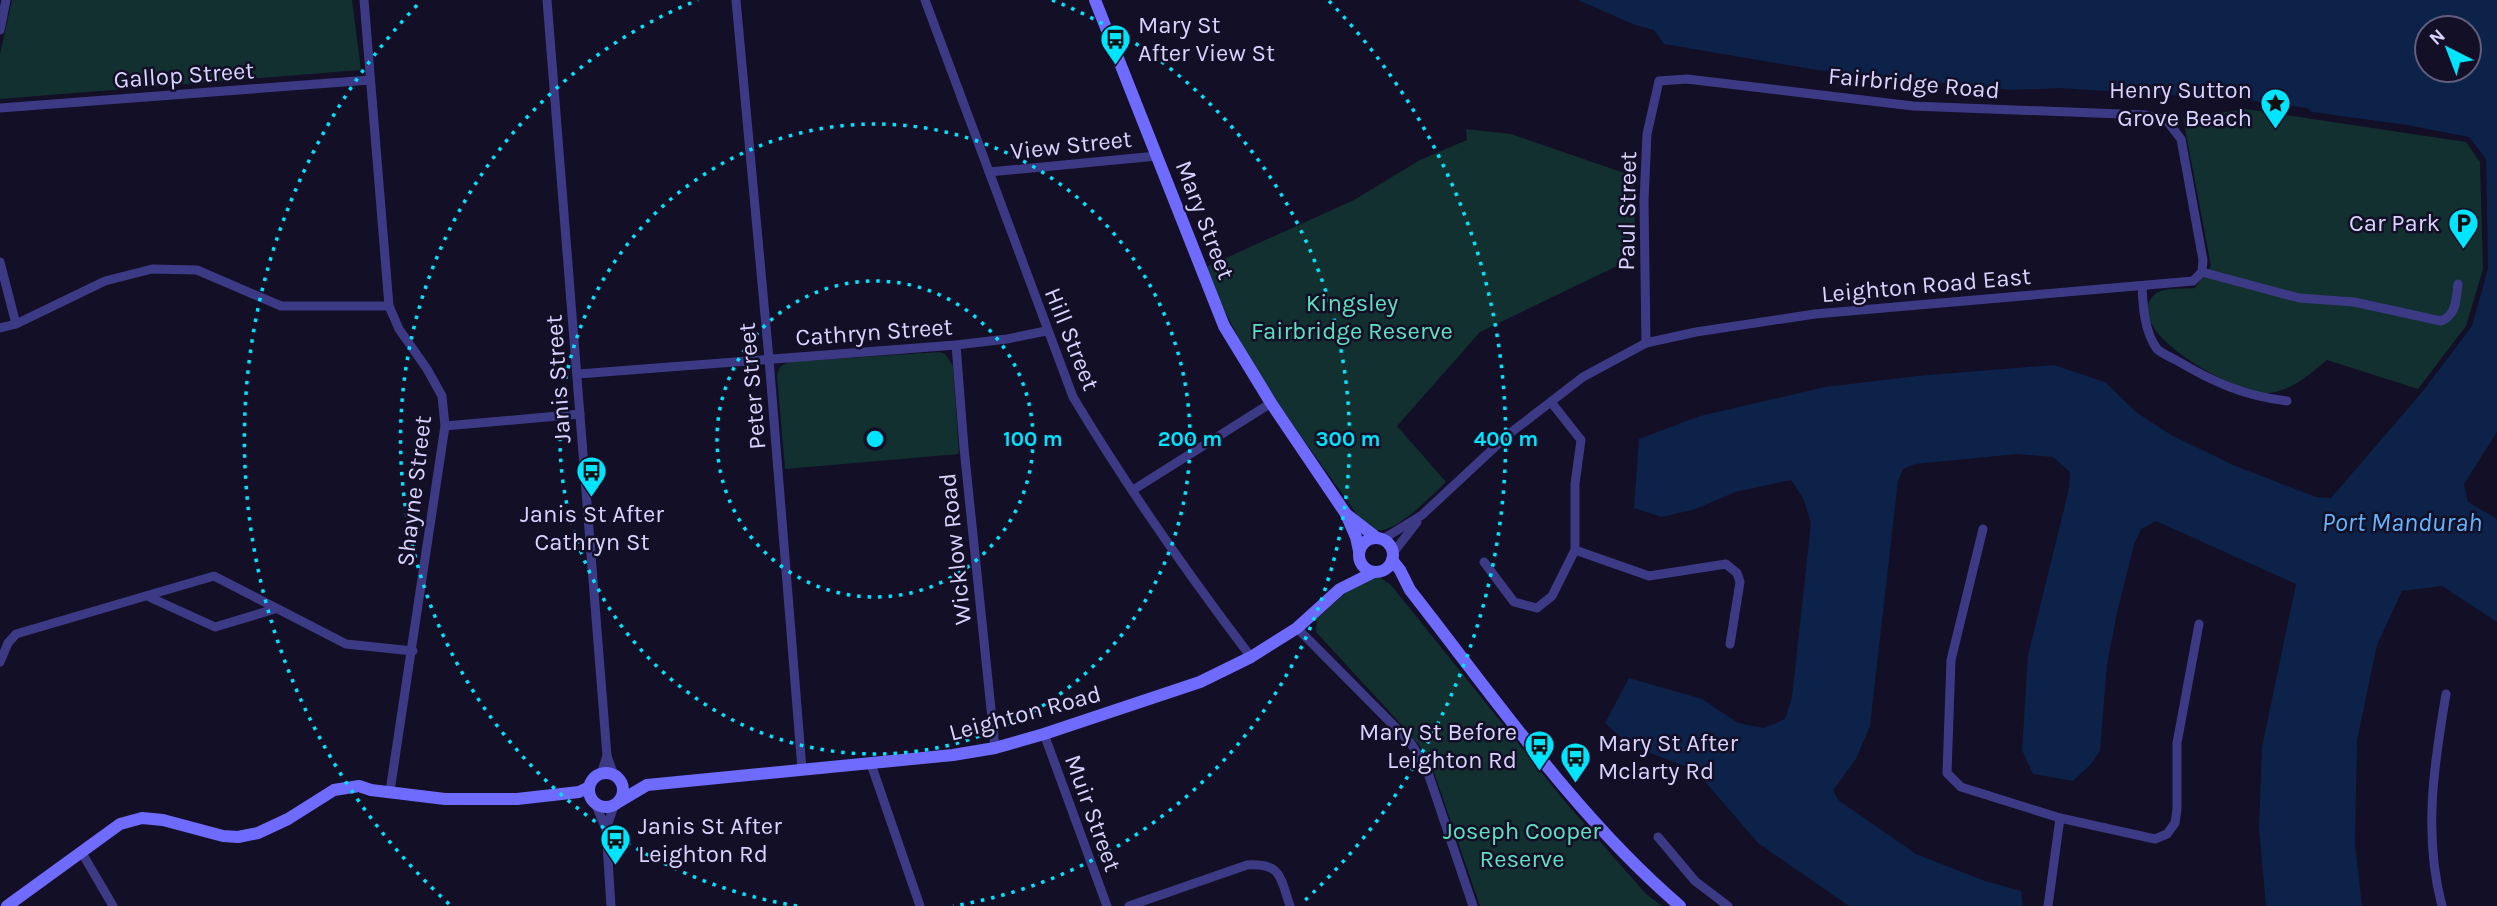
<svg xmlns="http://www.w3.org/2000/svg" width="2497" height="906" font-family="Karla,sans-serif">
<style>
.green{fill:#12302f}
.water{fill:#0c2248;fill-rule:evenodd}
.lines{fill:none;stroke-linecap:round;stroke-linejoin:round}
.street{stroke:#3d3a85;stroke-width:9}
.secondary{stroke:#6f6bff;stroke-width:12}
.ring{fill:none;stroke:#00e5ff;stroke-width:3.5;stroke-dasharray:3.5 7}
.labels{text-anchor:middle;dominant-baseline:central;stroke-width:5;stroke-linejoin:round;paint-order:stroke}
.poi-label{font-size:24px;fill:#d9d4ff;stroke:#130f26;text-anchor:start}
.street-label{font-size:24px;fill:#d9d4ff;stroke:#130f26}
.park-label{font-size:24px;fill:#5fe0c0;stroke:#130f26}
.water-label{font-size:26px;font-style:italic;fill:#62b6ff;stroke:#130f26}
.centre{fill:#00e5ff;stroke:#130f26;stroke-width:3.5}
.ring-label{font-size:21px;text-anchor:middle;font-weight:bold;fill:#00e5ff;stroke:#130f26;stroke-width:5;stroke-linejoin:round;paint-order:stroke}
</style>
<rect width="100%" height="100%" fill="#130f26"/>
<g class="green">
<path d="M12 0H352L361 70 0 99V54Z"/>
<path d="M2246 109 2466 142 2480 162 2483 269 2466 326 2418 389 2327 360C2309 375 2287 395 2261 393 2235 391 2121 332 2153 296 2161 287 2183 289 2195 288L2211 266 2183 118Z"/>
<path d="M1466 129 1511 134 1633 176 1636 257 1480 332 1397 426 1446 482C1432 495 1394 536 1374 530 1367 528 1363 521 1358 516 1302 436 1240 359 1206 267L1354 200 1420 160 1467 140Z"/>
<path d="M939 352 945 354 953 366 959 454 785 469 777 375 780 367 789 362Z"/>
<path d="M1378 576 1391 585 1567 804 1646 894 1662 906H1480L1429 758 1410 734 1316 632 1317 618 1358 582Z"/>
</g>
<path class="water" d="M1578 0H2497V432L2464 484 2468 502 2497 519V622L2442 586 2402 591 2377 645 2357 740 2355 843 2362 906H2266L2259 829 2262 747 2296 584 2156 521 2141 529 2134 545 2117 613 2107 664 2100 751 2091 764 2073 781 2033 774 2022 750 2028 655 2069 489 2070 472 2053 457 2017 454 1915 464 1903 469 1898 481 1870 726 1856 759 1833 790 1838 800 1916 854 1985 881 2021 891 2023 906H1849L1758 843 1695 770 1629 745 1605 723 1629 678 1702 699 1738 723 1764 728 1785 719 1792 697 1811 523 1803 498 1791 480 1735 492 1696 509 1662 517 1634 508 1639 439 1700 416 1825 387 1917 376 2054 365 2105 382 2136 412 2171 435 2233 465 2316 497 2331 498 2423 391 2472 326 2488 269 2486 159 2469 137 2407 125 2312 112 2307 108 2246 100 2060 88 2011 90 1817 70 1664 44 1654 30 1635 25ZM2469 28V70H2427V28Z"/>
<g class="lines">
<g class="street">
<path d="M364 0 389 306 399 329 427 369 442 396 445 426 390 791"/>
<path d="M547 0 607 756 614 775"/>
<path d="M736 0 769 359 802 769"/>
<path d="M925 0 1073 397C1127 487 1187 573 1251 657"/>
<path d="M0 30 6 0"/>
<path d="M0 108 370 80"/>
<path d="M989 172 1157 156"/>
<path d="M0 262 16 324"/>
<path d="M2202 272 2299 298 2354 302 2441 321C2457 315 2456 298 2458 284"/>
<path d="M2142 286C2143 306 2144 331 2157 349 2161 353 2170 357 2176 360 2213 382 2244 396 2287 401"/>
<path d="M0 328 16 324 105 281 152 269 197 270 281 306H389"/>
<path d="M1646 343 1644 201 1647 134 1659 81 1687 79 1913 106 2146 115 2167 121 2181 139 2203 260 2202 272"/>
<path d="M956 345 964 448 995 748"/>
<path d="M578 374 956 345 1007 339 1046 331"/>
<path d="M445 426 580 414"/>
<path d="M1133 490 1271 403"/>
<path d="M1983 529 1951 660 1947 773 1961 787 2060 818 2155 839 2167 834 2175 823 2177 809V743L2199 624"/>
<path d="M1383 539 1422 515 1509 434 1583 377 1646 343 1696 332 1815 314 2193 281 2202 272"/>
<path d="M1575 550 1649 576 1726 564 1737 573 1740 582 1730 644"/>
<path d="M1393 553 1417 522"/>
<path d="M1484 562 1514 602 1537 608 1552 596 1575 550V484L1581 440 1551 402"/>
<path d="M147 596 215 627 275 609"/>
<path d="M1297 628 1410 742 1426 767 1473 906"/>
<path d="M0 662 8 643 16 634 214 576 346 644 413 651"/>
<path d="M1044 734 1107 906"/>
<path d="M871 764 920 906"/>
<path d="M601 774 607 756"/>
<path d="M595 803 606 829 611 906"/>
<path d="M606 829 614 806"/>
<path d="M1658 837 1695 881 1728 906"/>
<path d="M82 853 113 906"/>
<path d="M1129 906 1247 865C1282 863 1280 877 1290 906"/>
<path d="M2048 906 2060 818"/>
<path d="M2442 906C2423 835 2434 764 2446 694"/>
</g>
<g class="secondary">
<path d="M1095 0 1224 326 1271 403 1346 514 1356 537 1359 551"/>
<path d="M1346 514 1377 538"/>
<circle cx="1376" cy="555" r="17"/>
<path d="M1392 560 1400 570 1410 590C1494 697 1577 818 1680 906"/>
<circle cx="606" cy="790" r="17"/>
<path d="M620 801 647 785 953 755 995 748 1044 734 1200 682 1251 657 1297 628 1340 589 1374 572"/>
<path d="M7 906 120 824 142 818 163 820 223 836 238 837 258 833 288 819 334 790 359 786 371 790 445 799H517L579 792 589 787"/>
</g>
</g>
<g class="ring">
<circle cx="875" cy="439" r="158"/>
<circle cx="875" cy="439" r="315"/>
<path d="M797 906A473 473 0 0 1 698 0M1052 0A473 473 0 0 1 953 906"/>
<path d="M449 904A631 631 0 0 1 421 1M1329 1A631 631 0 0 1 1301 904"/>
</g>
<defs>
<symbol id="bus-pin" viewBox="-11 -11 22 30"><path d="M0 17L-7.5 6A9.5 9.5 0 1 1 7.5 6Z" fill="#00e5ff" stroke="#130f26"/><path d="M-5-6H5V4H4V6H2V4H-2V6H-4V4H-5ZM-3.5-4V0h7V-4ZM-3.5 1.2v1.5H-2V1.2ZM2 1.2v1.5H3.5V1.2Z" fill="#111"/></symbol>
<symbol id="sight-pin" viewBox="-11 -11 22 30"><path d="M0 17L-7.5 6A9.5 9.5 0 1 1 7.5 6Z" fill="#00e5ff" stroke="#130f26"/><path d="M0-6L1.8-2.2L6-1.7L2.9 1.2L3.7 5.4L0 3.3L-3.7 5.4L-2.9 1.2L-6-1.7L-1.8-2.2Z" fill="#111"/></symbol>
<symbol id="parking-pin" viewBox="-11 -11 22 30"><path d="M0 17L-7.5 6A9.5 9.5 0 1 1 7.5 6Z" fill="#00e5ff" stroke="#130f26"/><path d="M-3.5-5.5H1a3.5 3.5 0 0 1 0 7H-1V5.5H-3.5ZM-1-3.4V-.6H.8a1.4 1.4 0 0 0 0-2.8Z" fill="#111"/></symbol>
</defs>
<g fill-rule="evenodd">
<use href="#bus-pin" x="1098" y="22" width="35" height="47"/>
<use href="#sight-pin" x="2258" y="86" width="35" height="47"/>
<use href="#parking-pin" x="2446" y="206" width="35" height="47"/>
<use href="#bus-pin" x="574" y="454" width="35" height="47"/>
<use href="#bus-pin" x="1522" y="728" width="35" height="47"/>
<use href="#bus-pin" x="1558" y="740" width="35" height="47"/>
<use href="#bus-pin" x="598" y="822" width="35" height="47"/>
</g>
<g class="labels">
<g class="poi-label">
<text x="1138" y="25">Mary St<tspan x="1138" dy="28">After View St</tspan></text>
<text x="2252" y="90" text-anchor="end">Henry Sutton<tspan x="2252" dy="28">Grove Beach</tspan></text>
<text x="2440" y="223" text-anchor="end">Car Park</text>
<text x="592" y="514" text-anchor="middle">Janis St After<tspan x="592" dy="28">Cathryn St</tspan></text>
<text x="1517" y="732" text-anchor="end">Mary St Before<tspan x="1517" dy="28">Leighton Rd</tspan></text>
<text x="1598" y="743">Mary St After<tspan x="1598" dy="28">Mclarty Rd</tspan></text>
<text x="638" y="826">Janis St After<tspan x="638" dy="28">Leighton Rd</tspan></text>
</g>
<g class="street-label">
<text transform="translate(184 75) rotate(-4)">Gallop Street</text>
<text transform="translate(1914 83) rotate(5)">Fairbridge Road</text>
<text transform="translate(1071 145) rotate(-6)">View Street</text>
<text transform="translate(1627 211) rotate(-89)">Paul Street</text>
<text transform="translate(1205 220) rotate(69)">Mary Street</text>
<text transform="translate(1926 285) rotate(-5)">Leighton Road East</text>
<text transform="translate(874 332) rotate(-4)">Cathryn Street</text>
<text transform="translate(1072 339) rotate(68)">Hill Street</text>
<text transform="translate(558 379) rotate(-94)">Janis Street</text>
<text transform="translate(752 386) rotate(-95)">Peter Street</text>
<text transform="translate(414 491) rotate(-83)">Shayne Street</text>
<text transform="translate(955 549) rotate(-96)">Wicklow Road</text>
<text transform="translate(1025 713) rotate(-15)">Leighton Road</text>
<text transform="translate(1093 813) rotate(70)">Muir Street</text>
</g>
<g class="park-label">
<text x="1352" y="303">Kingsley<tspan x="1352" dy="28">Fairbridge Reserve</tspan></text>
<text x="1522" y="831">Joseph Cooper<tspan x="1522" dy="28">Reserve</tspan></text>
</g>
<g class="water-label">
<text x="2402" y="522">Port Mandurah</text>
</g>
</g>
<circle cx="875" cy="439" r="10" class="centre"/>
<g class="ring-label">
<text x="1033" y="446">100 m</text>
<text x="1190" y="446">200 m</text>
<text x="1348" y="446">300 m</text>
<text x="1506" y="446">400 m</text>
</g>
<g transform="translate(2448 49) rotate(318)"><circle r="33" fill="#130f26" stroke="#625e7d" stroke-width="2"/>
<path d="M0-5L12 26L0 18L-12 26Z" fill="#00e5ff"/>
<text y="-10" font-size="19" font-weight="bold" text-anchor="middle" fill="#d9d4ff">N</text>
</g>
</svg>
